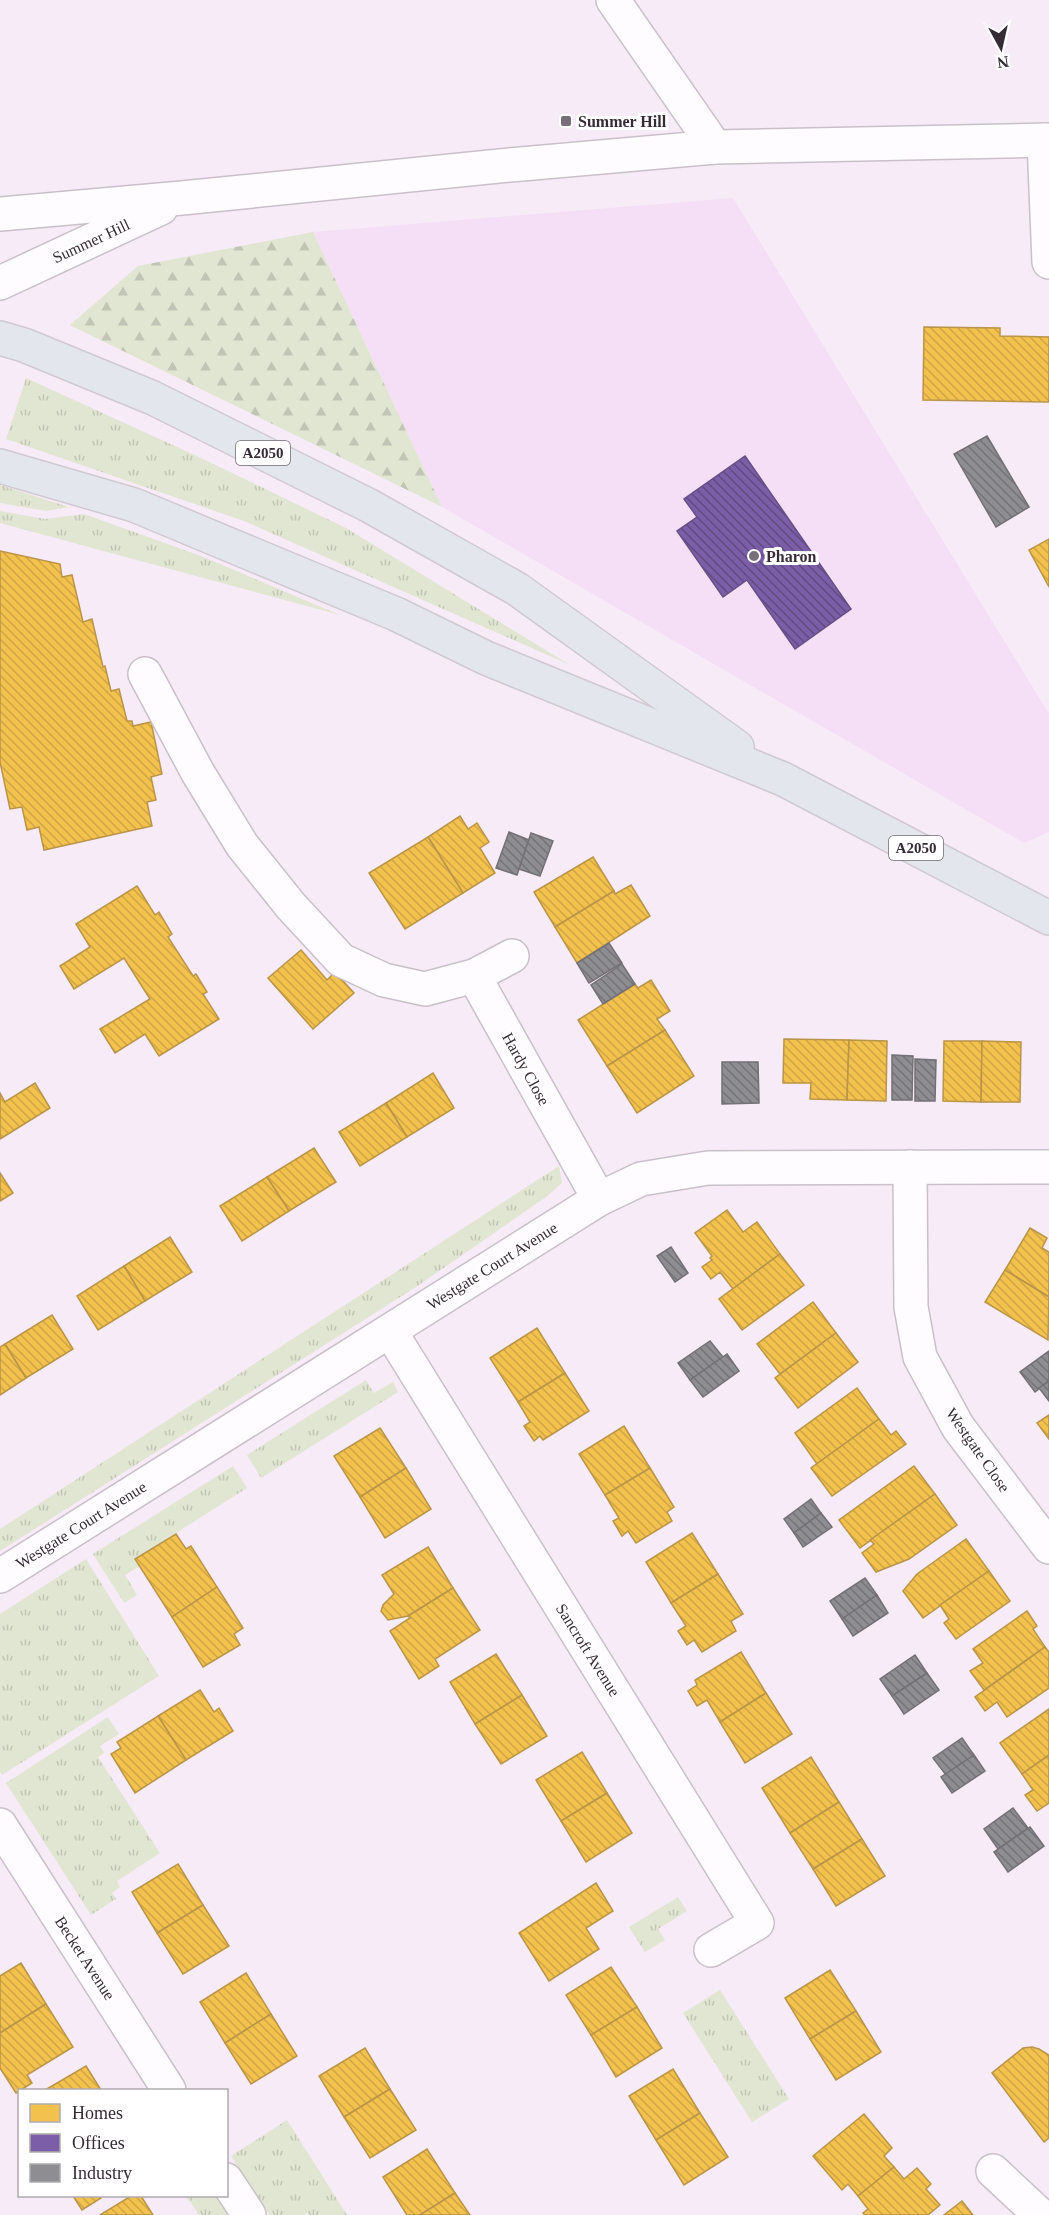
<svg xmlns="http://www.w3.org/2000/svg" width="1049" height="2215" font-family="Georgia,serif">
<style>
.built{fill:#f5dff7}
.grass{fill:url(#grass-tufts)}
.forest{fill:url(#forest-firs)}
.homes{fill:url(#homes-back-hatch);stroke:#ba9447;stroke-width:1.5}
.offices{fill:url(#offices-back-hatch);stroke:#664f85;stroke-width:1.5}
.industry{fill:url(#industry-back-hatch);stroke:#737076;stroke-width:1.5}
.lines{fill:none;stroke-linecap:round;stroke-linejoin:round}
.minor-casing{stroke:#c9c0ca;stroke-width:36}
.major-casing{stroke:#d0cad0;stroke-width:36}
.minor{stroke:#fefcfe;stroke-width:33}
.major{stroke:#e3e7ed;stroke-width:33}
.poi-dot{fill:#796f7a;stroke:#fff;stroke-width:2}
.labels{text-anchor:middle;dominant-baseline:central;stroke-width:6;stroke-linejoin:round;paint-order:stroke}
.shield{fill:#fff;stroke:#726b72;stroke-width:1.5}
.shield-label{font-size:15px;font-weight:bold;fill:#362c36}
.poi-label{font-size:16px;font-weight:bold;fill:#362c36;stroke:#fff;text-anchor:start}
.street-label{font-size:16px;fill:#362c36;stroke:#fff}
</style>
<defs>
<pattern id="grass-tufts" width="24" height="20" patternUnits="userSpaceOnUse" patternTransform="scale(1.5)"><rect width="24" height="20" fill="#e1e6d2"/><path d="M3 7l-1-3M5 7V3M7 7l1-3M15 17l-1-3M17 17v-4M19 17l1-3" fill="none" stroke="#c2c5b5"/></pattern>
<pattern id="forest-firs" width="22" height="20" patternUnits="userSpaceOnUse" patternTransform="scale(1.5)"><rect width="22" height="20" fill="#e1e6d2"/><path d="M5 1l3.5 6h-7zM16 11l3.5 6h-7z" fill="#c2c5b5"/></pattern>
<pattern id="homes-back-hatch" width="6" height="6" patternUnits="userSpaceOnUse" patternTransform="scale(1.5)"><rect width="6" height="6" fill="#f2c14e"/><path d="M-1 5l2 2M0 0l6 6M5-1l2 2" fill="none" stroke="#d0a645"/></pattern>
<pattern id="offices-back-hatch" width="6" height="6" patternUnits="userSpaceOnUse" patternTransform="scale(1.5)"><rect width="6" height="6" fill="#7b5ea7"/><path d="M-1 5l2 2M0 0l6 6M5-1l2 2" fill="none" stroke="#604a81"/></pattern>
<pattern id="industry-back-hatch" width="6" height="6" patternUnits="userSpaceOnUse" patternTransform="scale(1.5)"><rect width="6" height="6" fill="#8d8d92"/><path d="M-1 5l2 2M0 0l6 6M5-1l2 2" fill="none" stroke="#747378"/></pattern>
</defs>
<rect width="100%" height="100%" fill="#f6ebf7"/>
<path class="built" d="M733 198 1049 714V832L1024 843 442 507 313 232Z"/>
<g class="grass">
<path d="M26 378 201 458 346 528 570 665 244 521 6 439Z"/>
<path d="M0 485 69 507 46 511 0 503Z"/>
<path d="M0 511 45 519 84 514 201 556 340 615 0 523Z"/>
<path d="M559 1166 562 1183 546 1197 416 1287 0 1551V1529Z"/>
<path d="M366 1380 374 1393 393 1382 398 1392 261 1478 247 1455Z"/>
<path d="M233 1466 247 1488 135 1559 140 1566 125 1575 137 1595 124 1603 93 1554Z"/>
<path d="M86 1559 159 1676 2 1775 0 1771V1614Z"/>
<path d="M108 1717 119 1734 100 1746 104 1753 98 1757 160 1853 117 1881 120 1887 112 1893 116 1899 91 1915 6 1783Z"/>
<path d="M678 1897 687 1911 658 1929 665 1940 645 1952 629 1927Z"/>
<path d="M720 1990 789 2099 752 2122 683 2013Z"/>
<path d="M287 2120 347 2215H309L307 2213 303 2215H270L231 2156Z"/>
<path d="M186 2196H220L232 2215H199Z"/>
</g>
<path class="forest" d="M313 232 442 507 70 325 138 266Z"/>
<g class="homes">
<path d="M924 327 1000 328V336L1049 337V402L923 400Z"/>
<path d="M1049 539V587L1029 550Z"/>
<path d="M0 551 60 564 62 577 72 575 83 622 92 619 103 667 105 666 111 691 119 689 127 721H132L133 726 151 722 162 774 151 777 156 800 147 802 152 826 44 850 39 827 27 830 22 807 10 809 0 762Z"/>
<path d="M460 816 468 829 477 823 489 842 480 848 495 873 463 893 428 837Z"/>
<path d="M428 837 463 893 405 929 369 873Z"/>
<path d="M593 857 614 891 555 927 534 892Z"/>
<path d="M631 885 650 916 577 963 555 927 614 891 615 894Z"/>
<path d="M137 886 155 915 159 912 172 934 168 937 193 976 196 974 207 992 203 994 219 1019 159 1056 145 1034 115 1053 100 1029 150 999 124 958 74 989 60 966 90 947 76 924Z"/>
<path d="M301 950 327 980 335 972 354 993 313 1029 268 978Z"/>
<path d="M651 980 670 1011 657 1019 665 1030 607 1066 578 1020 635 984 638 988Z"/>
<path d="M665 1030 694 1076 637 1113 607 1066Z"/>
<path d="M784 1039 849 1040 847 1100 810 1099 811 1083H783Z"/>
<path d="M849 1040 887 1041 886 1101 847 1100Z"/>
<path d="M944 1041H982L981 1102 943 1101Z"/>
<path d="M982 1041 1021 1042 1020 1102H981Z"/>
<path d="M433 1073 454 1108 407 1137 386 1103Z"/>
<path d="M35 1083 50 1108 0 1139V1093L5 1102Z"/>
<path d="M386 1103 407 1137 360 1166 339 1132Z"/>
<path d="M314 1148 336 1182 289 1211 267 1177Z"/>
<path d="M0 1173 13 1193 0 1201Z"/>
<path d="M267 1177 289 1211 242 1241 220 1206Z"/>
<path d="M727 1210 743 1232 757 1222 780 1254 733 1289 720 1272 711 1279 702 1267 712 1260 710 1258 712 1256 695 1233Z"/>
<path d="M1030 1228 1047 1238 1042 1248 1049 1252V1297L1005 1270Z"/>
<path d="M170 1237 192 1272 145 1301 124 1266Z"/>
<path d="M780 1254 804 1285 742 1330 719 1299Z"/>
<path d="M124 1266 145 1301 98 1330 77 1296Z"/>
<path d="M1005 1270 1049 1297 1048 1340 985 1302Z"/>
<path d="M813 1302 836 1333 780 1374 757 1344Z"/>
<path d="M52 1315 73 1349 26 1378 5 1344Z"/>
<path d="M537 1328 565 1373 518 1402 490 1358Z"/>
<path d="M836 1333 858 1362 798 1408 775 1378Z"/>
<path d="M5 1344 26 1378 0 1395V1347Z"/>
<path d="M565 1373 589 1411 543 1440 540 1436 534 1441 524 1426 530 1422 518 1402Z"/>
<path d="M857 1388 879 1419 817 1464 795 1433Z"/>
<path d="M1049 1415V1439L1037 1423Z"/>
<path d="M879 1419 891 1435 896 1431 906 1444 832 1496 811 1468Z"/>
<path d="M624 1426 650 1468 605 1495 579 1454Z"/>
<path d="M380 1428 406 1468 360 1497 334 1456Z"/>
<path d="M914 1466 935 1494 860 1548 839 1520Z"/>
<path d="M406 1468 431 1509 385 1538 360 1497Z"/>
<path d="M650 1468 674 1507 667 1512 672 1521 636 1543 628 1531 622 1536 613 1521 619 1518 605 1495Z"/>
<path d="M935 1494 957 1525 909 1559 876 1572 862 1553 874 1544 870 1540Z"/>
<path d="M692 1533 718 1574 671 1603 646 1562Z"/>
<path d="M176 1534 186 1549 191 1546 217 1587 172 1617 135 1559Z"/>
<path d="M966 1539 989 1571 923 1618 903 1591 917 1574Z"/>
<path d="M428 1547 453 1588 408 1616 388 1620 381 1611 383 1605 394 1594 382 1575Z"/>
<path d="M989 1571 1010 1601 956 1639 944 1623 949 1619 940 1605Z"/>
<path d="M718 1574 743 1614 731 1621 736 1631 702 1652 694 1640 687 1645 678 1631 686 1626 671 1603Z"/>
<path d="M217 1587 243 1628 234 1634 240 1645 203 1667 172 1617Z"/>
<path d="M453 1588 480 1630 435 1659 439 1666 419 1679 390 1631 410 1618 408 1616Z"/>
<path d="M1027 1611 1037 1626 1033 1629 1045 1647 984 1690 970 1671 983 1663 973 1649Z"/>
<path d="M1045 1647 1049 1652V1688L1007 1717 997 1702 985 1711 975 1697Z"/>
<path d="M741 1652 766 1693 720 1722 707 1700 697 1706 688 1691 697 1685 695 1680Z"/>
<path d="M496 1654 522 1695 475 1724 450 1682Z"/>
<path d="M200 1690 214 1712 219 1708 233 1731 186 1760 158 1716Z"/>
<path d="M766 1693 792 1734 745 1763 720 1722Z"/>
<path d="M522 1695 547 1736 501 1764 475 1724Z"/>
<path d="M1049 1709V1755L1022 1774 1000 1743Z"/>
<path d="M158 1716 186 1760 135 1793 111 1754 121 1748 117 1742Z"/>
<path d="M582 1752 607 1793 561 1821 536 1780Z"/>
<path d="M1049 1755V1803L1037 1811 1025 1795 1033 1790 1022 1774Z"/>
<path d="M811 1757 839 1802 790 1833 762 1788Z"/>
<path d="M607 1793 632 1833 586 1862 561 1821Z"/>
<path d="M839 1802 862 1839 813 1869 790 1833Z"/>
<path d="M862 1839 885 1876 836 1906 813 1869Z"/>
<path d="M178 1864 203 1905 157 1933 132 1892Z"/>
<path d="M596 1883 613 1911 586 1928 599 1949 549 1981 519 1933Z"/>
<path d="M203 1905 229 1946 183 1974 157 1933Z"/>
<path d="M21 1963 46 2004 0 2033V1976Z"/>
<path d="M611 1967 637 2007 591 2035 566 1995Z"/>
<path d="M830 1970 856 2011 810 2039 785 1998Z"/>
<path d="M246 1973 271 2014 225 2043 200 2002Z"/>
<path d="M46 2004 73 2047 27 2075 32 2083 16 2093 0 2068V2033Z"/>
<path d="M637 2007 662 2048 616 2077 591 2035Z"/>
<path d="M856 2011 881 2052 836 2080 810 2039Z"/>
<path d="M271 2014 297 2056 251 2084 225 2043Z"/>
<path d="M1032 2047 1039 2049 1049 2055V2138L1044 2142 992 2073 1023 2048Z"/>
<path d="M365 2048 390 2089 344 2117 319 2076Z"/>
<path d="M86 2066 101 2090H45Z"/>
<path d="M673 2069 700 2113 656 2140 629 2096Z"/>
<path d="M390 2089 416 2130 370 2158 344 2117Z"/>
<path d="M700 2113 728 2157 684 2185 656 2140Z"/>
<path d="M864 2114 892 2148 884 2156 894 2167 858 2196 848 2184 842 2190 813 2156Z"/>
<path d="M427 2149 455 2193 420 2215H407L383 2177Z"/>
<path d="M894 2167 904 2179 917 2168 931 2184 926 2189 940 2205 928 2215H865L863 2213 868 2209 858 2196Z"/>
<path d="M455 2193 470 2215H420Z"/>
<path d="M73 2196H100L101 2198 82 2210Z"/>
<path d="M131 2196H141L153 2215H100Z"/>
<path d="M962 2201 973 2215H944Z"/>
</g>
<path class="offices" d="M745 456 851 609 795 649 747 580 723 597 677 531 697 517 684 499Z"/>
<g class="industry">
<path d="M987 436 1029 507 996 527 954 454Z"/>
<path d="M509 832 529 840 517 875 496 868Z"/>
<path d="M531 833 553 841 540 876 519 869Z"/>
<path d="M609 943 622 963 589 983 577 963Z"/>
<path d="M622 964 635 984 603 1004 591 985Z"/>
<path d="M892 1055 913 1056 912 1100H892Z"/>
<path d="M915 1059 936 1060 935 1101H915Z"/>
<path d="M722 1062H758L759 1103 722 1104Z"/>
<path d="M671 1247 688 1273 675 1282 657 1256Z"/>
<path d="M710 1341 723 1357 690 1380 678 1363Z"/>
<path d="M1049 1351V1381L1035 1392 1020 1372Z"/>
<path d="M727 1354 739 1371 703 1397 690 1380Z"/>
<path d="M1049 1381V1401L1039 1388Z"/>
<path d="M811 1499 821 1513 794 1533 784 1519Z"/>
<path d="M821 1513 832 1527 803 1547 794 1533Z"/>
<path d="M865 1578 877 1595 842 1619 830 1601Z"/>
<path d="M877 1595 888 1613 853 1636 842 1619Z"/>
<path d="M915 1655 927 1673 892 1696 880 1679Z"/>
<path d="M927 1673 939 1690 904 1714 892 1696Z"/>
<path d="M962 1738 974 1755 946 1775 933 1758Z"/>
<path d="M974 1755 985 1771 952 1793 941 1777Z"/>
<path d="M1013 1808 1028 1828 998 1849 984 1829Z"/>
<path d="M1030 1827 1044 1846 1008 1872 994 1852Z"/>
</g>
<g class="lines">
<defs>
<g id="minor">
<path d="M613 0 715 147"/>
<path d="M1044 140 1049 262"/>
<path d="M0 214 182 198 510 165 715 147 1049 140"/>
<path d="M0 283 161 208"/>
<path d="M145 674 198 773 242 845 291 906 341 960 384 980 425 989 474 976"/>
<path d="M512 956 474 976 599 1199"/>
<path d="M910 1167 911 1307 920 1357 958 1427 1049 1547"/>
<path d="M390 1331 757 1923 711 1950"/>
<path d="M0 1576 599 1199 641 1179 708 1168 1049 1167"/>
<path d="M0 1825 169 2090"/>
<path d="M993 2171 1040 2215"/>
<path d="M226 2180 249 2215"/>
</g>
<g id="major">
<path d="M0 338 24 345 153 398 368 505 517 589 737 747"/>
<path d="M0 466 134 505 396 614 486 658 783 779 1049 918"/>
</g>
</defs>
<use href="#minor" class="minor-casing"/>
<use href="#major" class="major-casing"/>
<use href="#minor" class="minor"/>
<use href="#major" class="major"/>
</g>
<g class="poi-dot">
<rect x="560" y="115" width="12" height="12" rx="3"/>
<circle cx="754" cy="556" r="6"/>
</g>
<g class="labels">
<g class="shield">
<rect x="236" y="441" width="54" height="24" rx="4.5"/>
<rect x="889" y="836" width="54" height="24" rx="4.5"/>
</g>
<g class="shield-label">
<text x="263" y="453">A2050</text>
<text x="916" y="848">A2050</text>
</g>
<g class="poi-label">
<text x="578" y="121">Summer Hill</text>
<text x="766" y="556">Pharon</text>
</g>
<g class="street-label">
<text transform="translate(91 241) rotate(-25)">Summer Hill</text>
<text transform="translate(526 1069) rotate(61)">Hardy Close</text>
<text transform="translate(492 1266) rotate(-32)">Westgate Court Avenue</text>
<text transform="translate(978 1450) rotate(55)">Westgate Close</text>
<text transform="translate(81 1525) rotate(-32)">Westgate Court Avenue</text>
<text transform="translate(588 1650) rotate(58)">Sancroft Avenue</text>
<text transform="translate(85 1958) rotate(57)">Becket Avenue</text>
</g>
</g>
<rect x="18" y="2089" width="210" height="108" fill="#ffffff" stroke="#afabaf" stroke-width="1.5"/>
<rect x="30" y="2104" width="30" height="18" fill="#f2c14e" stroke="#afabaf" stroke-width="1.5"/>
<text x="72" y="2119" font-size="18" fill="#362c36">Homes</text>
<rect x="30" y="2134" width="30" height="18" fill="#7b5ea7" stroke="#afabaf" stroke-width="1.5"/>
<text x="72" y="2149" font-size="18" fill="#362c36">Offices</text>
<rect x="30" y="2164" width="30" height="18" fill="#8d8d92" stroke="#afabaf" stroke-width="1.5"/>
<text x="72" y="2179" font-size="18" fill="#362c36">Industry</text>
<g transform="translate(1001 48) rotate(172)" stroke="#ffffff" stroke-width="4.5" paint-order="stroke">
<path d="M0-4.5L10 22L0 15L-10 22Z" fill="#362c36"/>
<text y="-9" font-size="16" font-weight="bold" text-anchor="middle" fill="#362c36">N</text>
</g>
</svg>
